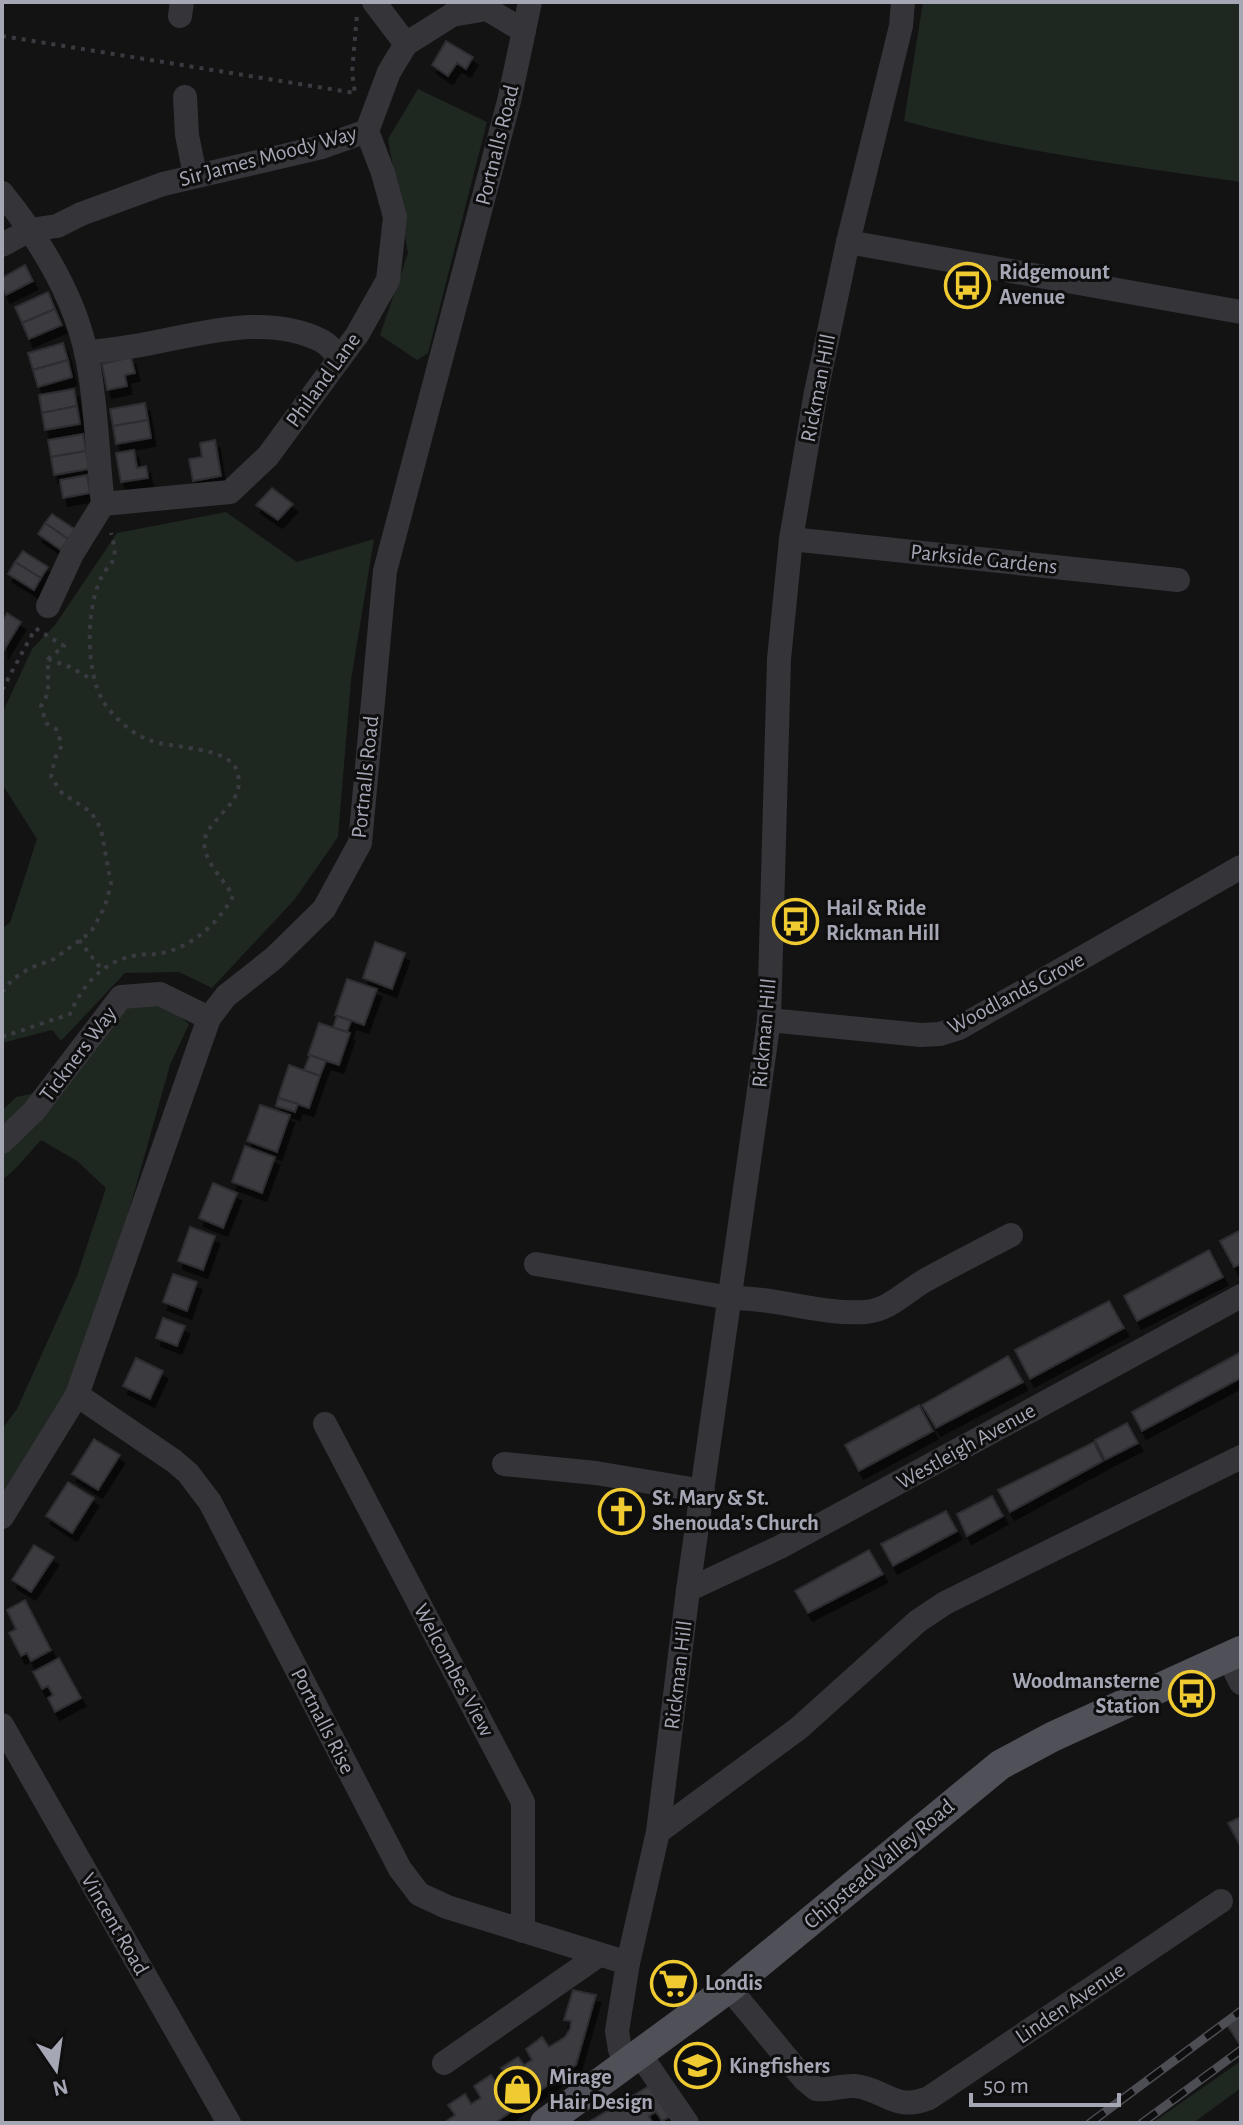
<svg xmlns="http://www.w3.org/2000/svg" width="1243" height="2125" font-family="'Alegreya Sans',sans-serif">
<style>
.green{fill:#1f2721}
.building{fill:#3a3b3f;stroke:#2d2d30;stroke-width:2;filter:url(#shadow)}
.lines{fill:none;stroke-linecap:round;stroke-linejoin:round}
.path{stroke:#3a3b40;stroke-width:4;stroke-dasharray:4 6;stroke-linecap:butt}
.minor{stroke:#343439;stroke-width:24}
.major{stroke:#505158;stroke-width:30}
.rail-casing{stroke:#4d4e54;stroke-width:9}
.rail{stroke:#0e0e0f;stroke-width:6;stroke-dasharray:18;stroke-linecap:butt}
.labels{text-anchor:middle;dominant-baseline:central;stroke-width:6;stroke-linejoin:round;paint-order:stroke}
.street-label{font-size:22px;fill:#a5a7b5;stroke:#0e0e0f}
.poi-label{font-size:22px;font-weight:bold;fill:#a5a7b5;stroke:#0e0e0f;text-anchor:start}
</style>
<defs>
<filter id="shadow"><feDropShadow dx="4.5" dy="8" stdDeviation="0" flood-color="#0009"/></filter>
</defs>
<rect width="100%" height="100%" fill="#131314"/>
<g class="green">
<path d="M923 2H1241V182C1127 166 1014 151 904 121Z"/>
<path d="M418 89 487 122 428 353 417 360 380 335 408 253 388 139Z"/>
<path d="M226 512 297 562 374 539 351 680 338 837 295 899 212 988 179 972 125 973 61 1041 52 1030 2 1043V928L10 923 37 839 2 784V714L32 649 55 625 117 533Z"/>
<path d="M161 1000 189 1024 170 1065 77 1395 2 1517V1429L17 1409 77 1276 106 1188 77 1161 41 1140 15 1169 2 1180V1111L16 1097 58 1088 125 1005Z"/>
<path d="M1241 2061V2088L1193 2123H1152Z"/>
</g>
<g class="building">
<path d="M446 41 473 57 466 69 457 63 448 76 432 65Z"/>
<path d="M25 265 33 281 6 295 2 287V278Z"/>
<path d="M48 292 55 309 22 323 15 307Z"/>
<path d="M55 309 62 325 29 339 22 323Z"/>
<path d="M63 343 68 360 33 370 28 353Z"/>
<path d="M131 357 135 373 125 375 127 386 107 390 102 364Z"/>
<path d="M68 360 72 377 38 387 33 370Z"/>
<path d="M74 389 77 406 42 413 39 395Z"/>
<path d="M145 403 148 420 113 426 110 409Z"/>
<path d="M77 406 80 424 45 430 42 413Z"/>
<path d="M148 420 151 438 116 444 113 426Z"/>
<path d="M83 434 86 451 51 457 48 440Z"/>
<path d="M215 440 221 476 193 481 189 459 202 457 200 443Z"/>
<path d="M134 450 137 468 146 466 148 478 121 482 116 453Z"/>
<path d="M86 451 89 469 54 475 51 457Z"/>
<path d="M87 475 90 493 63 498 60 480Z"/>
<path d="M272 488 293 504 278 520 256 505Z"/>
<path d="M52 514 76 530 68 539 45 523Z"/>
<path d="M45 523 68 539 61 550 38 534Z"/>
<path d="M23 551 48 567 41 578 15 562Z"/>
<path d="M15 562 41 578 34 590 8 574Z"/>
<path d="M7 613 21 622 4 650 2 622Z"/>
<path d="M375 942 405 953 392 989 363 978Z"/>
<path d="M347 979 377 989 364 1025 335 1015Z"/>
<path d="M337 1016 351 1021 347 1032 333 1028Z"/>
<path d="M319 1023 350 1033 339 1065 308 1055Z"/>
<path d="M310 1055 326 1061 320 1076 304 1070Z"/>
<path d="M289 1065 320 1076 309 1108 278 1098Z"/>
<path d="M278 1098 298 1104 295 1112 276 1106Z"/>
<path d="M260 1105 290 1115 277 1152 247 1141Z"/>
<path d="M245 1146 275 1157 262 1193 232 1182Z"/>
<path d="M213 1183 237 1193 223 1228 199 1218Z"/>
<path d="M190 1227 215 1236 203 1270 178 1261Z"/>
<path d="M1241 1230V1264L1234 1267 1220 1241Z"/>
<path d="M1209 1250 1223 1277 1137 1321 1124 1296Z"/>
<path d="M173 1274 197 1282 187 1311 163 1302Z"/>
<path d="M1109 1301 1124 1328 1030 1379 1015 1350Z"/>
<path d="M163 1318 185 1326 177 1346 156 1338Z"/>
<path d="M1241 1352V1378L1142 1431 1132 1412Z"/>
<path d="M1008 1356 1023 1382 936 1428 922 1405Z"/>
<path d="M136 1358 163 1371 150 1399 123 1386Z"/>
<path d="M919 1405 933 1431 859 1471 845 1445Z"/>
<path d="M1127 1423 1138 1443 1105 1460 1095 1440Z"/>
<path d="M94 1439 120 1455 98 1490 72 1474Z"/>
<path d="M1094 1442 1103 1461 1010 1512 998 1490Z"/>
<path d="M68 1482 94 1498 72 1533 46 1516Z"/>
<path d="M992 1496 1003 1516 967 1536 957 1514Z"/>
<path d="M946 1511 957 1531 893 1566 881 1544Z"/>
<path d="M34 1545 54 1557 31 1592 12 1580Z"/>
<path d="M869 1550 883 1574 808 1613 795 1591Z"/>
<path d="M25 1600 51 1650 31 1661 27 1653 21 1656 9 1633 16 1629 7 1610Z"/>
<path d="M59 1658 81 1698 55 1712 48 1698 53 1695 48 1686 42 1689 33 1672Z"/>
<path d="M1241 1817V1847L1228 1823Z"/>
<path d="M573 1990 596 1995 576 2065 495 2123H444L455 2115 448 2105 465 2094 471 2104 481 2098 474 2086 491 2075 497 2084 508 2078 501 2068 518 2057 524 2065 532 2060 526 2049 542 2037 549 2047 565 2037 570 2029 571 2021 564 2020Z"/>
<path d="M1241 2015V2044L1240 2045 1227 2025Z"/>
<path d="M654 2083 673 2115 662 2121 656 2112 649 2116 652 2122 650 2123H587Z"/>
</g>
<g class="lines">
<g class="path">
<path d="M2 36 355 93 352 73 357 14"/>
<path d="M48 659 70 667 93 680"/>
<path d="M2 690 35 629"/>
<path d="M79 940 102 970"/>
<path d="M2 992 13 979 30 968 54 959 91 932 105 906 111 884 101 829 91 812 62 793 51 777 55 758 62 745 56 729 46 723 41 706 48 693V659L64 646 35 628"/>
<path d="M2 1037 70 1014C83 984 103 961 137 955 145 954 154 955 162 953 193 946 218 924 233 896 225 881 209 867 205 850 198 819 249 808 237 771 229 746 172 749 149 740 132 734 113 717 103 701 86 672 86 614 99 583 108 559 121 567 111 533"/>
</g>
<g class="minor">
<path d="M374 2 406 44"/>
<path d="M180 16 182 2"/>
<path d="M185 97 187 135 195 175"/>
<path d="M2 193C40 240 75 296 87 357 97 405 97 455 103 504"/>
<path d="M848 242 1241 312"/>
<path d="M2 245 30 230 57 226 81 214 163 184 322 147 367 131 389 72 406 44 452 15 487 9 524 31"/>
<path d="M86 353C105 350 123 348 141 345 198 335 267 312 322 341 329 345 335 352 340 358"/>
<path d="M791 539 1178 580"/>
<path d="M48 606 72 554 103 504 230 492 268 456 357 335 388 280 395 217 383 173 367 131"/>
<path d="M769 1020 921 1035 940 1034 959 1028 1241 867"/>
<path d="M2 1142 34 1111 121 997 160 994 209 1018"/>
<path d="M536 1264 730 1298C775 1297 820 1315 865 1312 889 1310 904 1293 924 1281 953 1265 982 1250 1011 1235"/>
<path d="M77 1395 174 1461 188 1473 210 1502 400 1869 419 1894 447 1907 628 1963"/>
<path d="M325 1424 523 1802V1931"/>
<path d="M504 1464 596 1473 703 1491"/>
<path d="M2 1517 77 1395 209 1018 226 996 274 958 324 909 360 843 385 571 509 101 530 2"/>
<path d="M688 1590 780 1547 1241 1296"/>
<path d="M1228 1657 1241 1683"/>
<path d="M2 1725 229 2123"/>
<path d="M658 1832 799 1728 918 1621 945 1603 1241 1457"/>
<path d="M729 1988 805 2080 816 2089C830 2091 841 2085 855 2086 885 2089 894 2112 929 2098L1221 1901"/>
<path d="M639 2053 687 2123"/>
<path d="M629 2061 620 2050 617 2031 628 1963 658 1832 688 1590 769 1020 779 659 791 539 816 392 848 242 901 26 903 2"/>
<path d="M444 2063 599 1955"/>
</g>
<path class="major" d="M545 2123 729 1988 1000 1765 1052 1737 1241 1651"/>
<defs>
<g id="rail">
<path d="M1090 2123 1241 2011"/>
<path d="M1142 2123 1241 2050"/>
</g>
</defs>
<use href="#rail" class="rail-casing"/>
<use href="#rail" class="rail"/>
</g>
<defs>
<symbol id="bus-ring" viewBox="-11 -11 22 22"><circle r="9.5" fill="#0e0e0f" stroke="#efca30" stroke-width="1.5"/><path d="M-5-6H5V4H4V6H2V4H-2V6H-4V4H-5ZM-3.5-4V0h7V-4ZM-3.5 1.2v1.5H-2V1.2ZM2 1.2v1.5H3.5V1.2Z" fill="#efca30"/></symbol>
<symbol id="church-ring" viewBox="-11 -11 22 22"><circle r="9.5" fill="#0e0e0f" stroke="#efca30" stroke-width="1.5"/><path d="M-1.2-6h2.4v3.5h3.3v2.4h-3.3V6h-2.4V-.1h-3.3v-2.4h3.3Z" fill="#efca30"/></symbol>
<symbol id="supermarket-ring" viewBox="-11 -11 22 22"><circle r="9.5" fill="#0e0e0f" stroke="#efca30" stroke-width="1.5"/><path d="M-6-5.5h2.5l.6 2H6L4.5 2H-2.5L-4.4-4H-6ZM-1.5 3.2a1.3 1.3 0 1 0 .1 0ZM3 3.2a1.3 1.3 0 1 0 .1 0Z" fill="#efca30"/></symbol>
<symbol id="school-ring" viewBox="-11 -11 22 22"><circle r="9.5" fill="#0e0e0f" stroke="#efca30" stroke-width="1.5"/><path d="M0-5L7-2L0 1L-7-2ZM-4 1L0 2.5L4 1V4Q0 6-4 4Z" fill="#efca30"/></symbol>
<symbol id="shop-ring" viewBox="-11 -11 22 22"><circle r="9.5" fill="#0e0e0f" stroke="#efca30" stroke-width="1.5"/><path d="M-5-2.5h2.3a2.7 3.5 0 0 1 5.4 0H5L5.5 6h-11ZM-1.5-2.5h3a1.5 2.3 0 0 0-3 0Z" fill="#efca30"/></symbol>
</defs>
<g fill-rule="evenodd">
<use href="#bus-ring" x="942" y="260" width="51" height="51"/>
<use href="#bus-ring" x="770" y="896" width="51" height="51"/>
<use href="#church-ring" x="596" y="1486" width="51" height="51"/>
<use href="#bus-ring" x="1166" y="1668" width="51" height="51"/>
<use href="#supermarket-ring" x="648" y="1958" width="51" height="51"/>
<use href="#school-ring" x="672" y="2040" width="51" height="51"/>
<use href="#shop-ring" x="492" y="2064" width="51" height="51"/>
</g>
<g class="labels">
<g class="street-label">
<text transform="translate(497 145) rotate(-76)">Portnalls Road</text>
<text transform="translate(268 156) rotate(-15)">Sir James Moody Way</text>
<text transform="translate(323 380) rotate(-54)">Philand Lane</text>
<text transform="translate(818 388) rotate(-79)">Rickman Hill</text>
<text transform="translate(984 559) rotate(6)">Parkside Gardens</text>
<text transform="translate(365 777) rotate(-84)">Portnalls Road</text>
<text transform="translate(1016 993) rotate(-28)">Woodlands Grove</text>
<text transform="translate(764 1033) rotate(-85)">Rickman Hill</text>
<text transform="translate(78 1054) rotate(-53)">Tickners Way</text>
<text transform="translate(966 1446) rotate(-29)">Westleigh Avenue</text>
<text transform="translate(454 1670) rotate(62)">Welcombes View</text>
<text transform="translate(678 1675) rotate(-83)">Rickman Hill</text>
<text transform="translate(323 1721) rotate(63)">Portnalls Rise</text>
<text transform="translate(879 1864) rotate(-40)">Chipstead Valley Road</text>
<text transform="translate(115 1924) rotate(60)">Vincent Road</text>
<text transform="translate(1070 2003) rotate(-34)">Linden Avenue</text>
</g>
<g class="poi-label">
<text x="999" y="272">Ridgemount<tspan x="999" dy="25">Avenue</tspan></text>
<text x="826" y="908">Hail &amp; Ride<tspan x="826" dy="25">Rickman Hill</tspan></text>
<text x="652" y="1498">St. Mary &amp; St.<tspan x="652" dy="25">Shenouda's Church</tspan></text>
<text x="1160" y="1681" text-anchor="end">Woodmansterne<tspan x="1160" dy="25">Station</tspan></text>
<text x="705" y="1983">Londis</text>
<text x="729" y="2066">Kingfishers</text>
<text x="549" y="2077">Mirage<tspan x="549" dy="25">Hair Design</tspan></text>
</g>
</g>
<rect width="1243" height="2125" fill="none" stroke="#a5a7b5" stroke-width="8"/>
<g transform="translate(56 2069) rotate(167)" stroke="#0e0e0f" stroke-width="6" paint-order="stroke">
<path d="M0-6L14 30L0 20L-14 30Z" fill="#a5a7b5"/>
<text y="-12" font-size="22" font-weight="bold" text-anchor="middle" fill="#a5a7b5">N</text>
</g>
<path d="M971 2093v12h148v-12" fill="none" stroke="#a5a7b5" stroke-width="4"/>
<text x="983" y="2093" font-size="24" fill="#a5a7b5" stroke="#0e0e0f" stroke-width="6" paint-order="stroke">50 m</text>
</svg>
